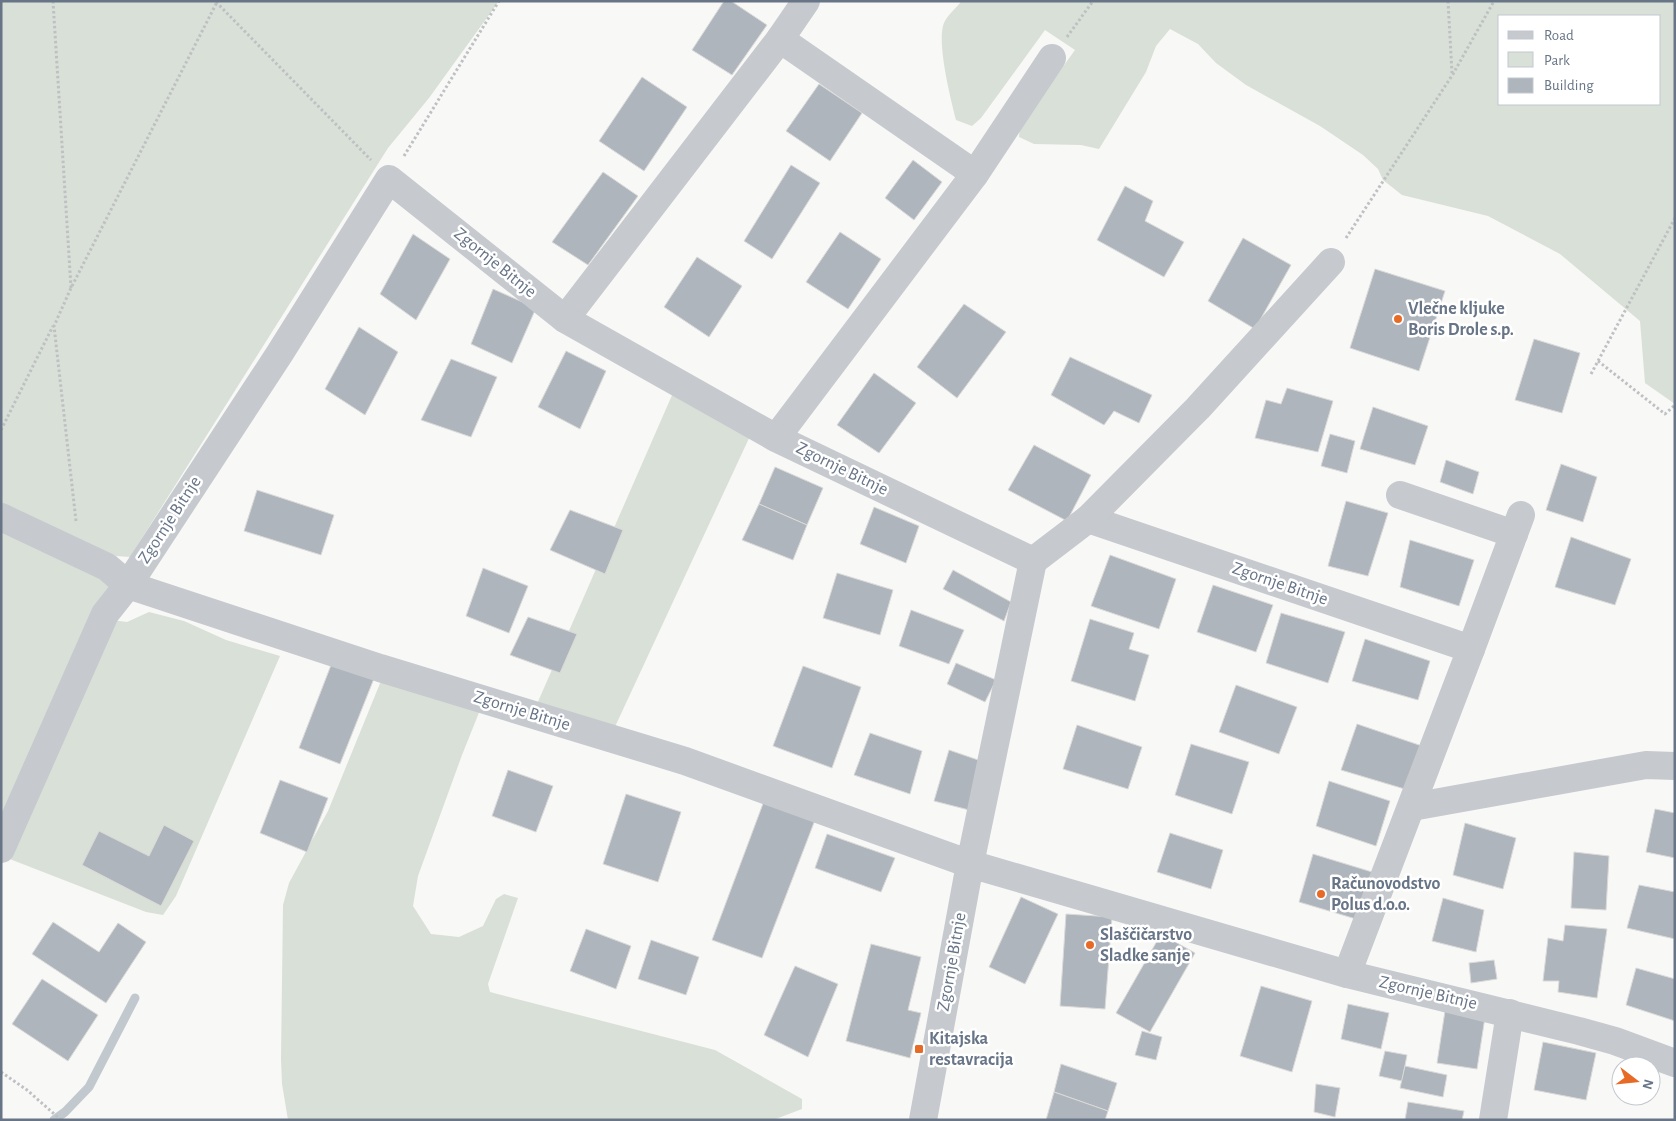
<svg xmlns="http://www.w3.org/2000/svg" width="1676" height="1121" font-family="'Alegreya Sans',sans-serif">
<style>
.green{fill:#d9e0d7;fill-rule:evenodd}
.lines{fill:none;stroke-linecap:round;stroke-linejoin:round}
.stream{stroke:#c1c9cf;stroke-width:9}
.building{fill:#afb5bc;stroke:#dadad8}
.path{stroke:#bec0c3;stroke-width:3;stroke-dasharray:2.5 2.5;stroke-linecap:butt}
.minor{stroke:#c6c9cd;stroke-width:28}
.poi-dot{fill:#e76a27;stroke:#fff;stroke-width:2}
.labels{text-anchor:middle;dominant-baseline:central;stroke-width:5;stroke-linejoin:round;paint-order:stroke}
.street-label{font-size:18px;fill:#677587;stroke:#fff}
.poi-label{font-size:18px;font-weight:bold;fill:#677587;stroke:#fff;text-anchor:start}
</style>
<rect width="100%" height="100%" fill="#f8f8f6"/>
<g class="green">
<path d="M1 1H499L429 98 388 148 130 557 116 556 1 506Z"/>
<path d="M960 1H1675V404L1645 383 1640 321 1560 254 1488 216 1402 195 1383 180 1378 169 1363 155 1320 126 1246 85 1216 63 1198 44 1170 29 1156 46 1146 72 1099 149 1081 145 1034 144 1019 137 1020 126 1075 50 1045 30 981 118 972 126 956 120C951 100 935 38 945 21 948 15 955 9 960 3ZM1500 16H1660V104H1500Z"/>
<path d="M673 393 750 436 613 731 537 704Z"/>
<path d="M1 528 113 582 1 838Z"/>
<path d="M149 612 184 621 226 640 280 656 176 896 163 915 146 912 2 856 112 620 127 622Z"/>
<path d="M383 676 482 705 462 755 418 876 413 906 431 934 459 937 483 926 496 899 504 894 518 898 488 984 490 992 715 1050 802 1099V1109L773 1120H288L282 1084 281 1059 283 905 289 883 328 811Z"/>
</g>
<g class="lines">
<path class="stream" d="M54 1120 65 1112 89 1087 135 998"/>
</g>
<g class="building">
<path d="M724 1H731L767 25 732 75 692 50Z"/>
<path d="M642 77 687 107 644 171 599 141Z"/>
<path d="M819 84 862 113 830 161 786 131Z"/>
<path d="M913 160 942 182 914 220 885 198Z"/>
<path d="M791 165 820 183 772 259 744 241Z"/>
<path d="M603 172 638 196 588 265 552 242Z"/>
<path d="M1125 186 1153 201 1145 221 1184 242 1164 277 1097 240Z"/>
<path d="M840 232 881 259 848 309 806 282Z"/>
<path d="M413 234 450 259 416 320 380 294Z"/>
<path d="M1243 238 1291 265 1255 329 1208 301Z"/>
<path d="M697 257 742 286 709 337 664 307Z"/>
<path d="M1375 269 1445 291 1419 371 1350 348Z"/>
<path d="M493 289 536 308 512 363 471 344Z"/>
<path d="M964 304 1006 332 957 398 917 367Z"/>
<path d="M359 327 398 352 365 415 325 389Z"/>
<path d="M1534 339 1580 353 1562 413 1515 400Z"/>
<path d="M566 351 606 371 580 429 538 407Z"/>
<path d="M1070 357 1152 395 1139 423 1114 411 1104 425 1051 395Z"/>
<path d="M451 359 497 377 471 437 421 420Z"/>
<path d="M874 373 916 403 879 453 837 425Z"/>
<path d="M1287 388 1333 401 1318 452 1255 438 1266 400 1281 404Z"/>
<path d="M1373 407 1428 426 1415 465 1360 449Z"/>
<path d="M1330 434 1355 441 1347 473 1321 466Z"/>
<path d="M1034 445 1091 475 1067 521 1008 490Z"/>
<path d="M1446 460 1479 472 1473 494 1440 482Z"/>
<path d="M1561 464 1597 477 1583 522 1546 510Z"/>
<path d="M775 467 823 488 807 525 759 504Z"/>
<path d="M257 490 334 515 321 555 244 531Z"/>
<path d="M1346 501 1388 513 1368 576 1328 566Z"/>
<path d="M759 504 807 525 793 560 742 540Z"/>
<path d="M874 507 919 526 906 563 860 544Z"/>
<path d="M570 510 623 530 605 574 550 550Z"/>
<path d="M1571 537 1631 559 1615 605 1555 587Z"/>
<path d="M1410 540 1474 560 1459 606 1400 587Z"/>
<path d="M1110 555 1176 579 1159 629 1091 606Z"/>
<path d="M483 568 528 586 509 633 466 616Z"/>
<path d="M953 570 1011 602 1004 621 943 589Z"/>
<path d="M837 573 893 590 880 635 823 618Z"/>
<path d="M1213 585 1273 605 1256 652 1197 632Z"/>
<path d="M911 610 964 630 949 664 899 646Z"/>
<path d="M1281 613 1345 632 1328 683 1266 663Z"/>
<path d="M528 617 577 634 560 673 510 655Z"/>
<path d="M1090 619 1134 633 1129 649 1149 655 1135 701 1071 681Z"/>
<path d="M1365 639 1430 661 1418 700 1352 681Z"/>
<path d="M333 660 375 676 340 764 299 748Z"/>
<path d="M956 663 996 680 985 702 947 684Z"/>
<path d="M803 666 861 687 832 768 773 746Z"/>
<path d="M1236 685 1297 707 1279 754 1219 732Z"/>
<path d="M1357 724 1422 746 1408 790 1341 770Z"/>
<path d="M1077 725 1142 747 1128 789 1063 769Z"/>
<path d="M870 733 922 751 910 794 854 775Z"/>
<path d="M1191 744 1249 762 1232 814 1175 795Z"/>
<path d="M949 750 984 762 973 811 934 801Z"/>
<path d="M508 770 553 786 536 832 492 816Z"/>
<path d="M280 780 328 798 307 852 260 833Z"/>
<path d="M1329 781 1390 801 1376 846 1316 826Z"/>
<path d="M626 794 681 812 658 882 603 864Z"/>
<path d="M764 801 815 820 762 958 712 940Z"/>
<path d="M1655 809 1675 813V858L1646 852Z"/>
<path d="M1465 823 1516 838 1503 889 1453 875Z"/>
<path d="M164 825 194 841 161 906 82 865 99 831 149 856Z"/>
<path d="M1170 833 1223 850 1211 889 1157 872Z"/>
<path d="M827 834 895 858 881 892 815 868Z"/>
<path d="M1574 852 1609 856 1606 910 1571 908Z"/>
<path d="M1313 854 1372 872 1356 919 1299 902Z"/>
<path d="M1639 885 1675 892V939L1627 928Z"/>
<path d="M1021 897 1058 914 1025 984 989 967Z"/>
<path d="M1443 898 1484 910 1476 952 1432 941Z"/>
<path d="M1066 914 1112 917 1105 1009 1060 1006Z"/>
<path d="M53 922 99 952 118 923 146 942 106 1003 32 954Z"/>
<path d="M1565 925 1607 929 1597 998 1558 992 1559 981H1543L1548 938 1563 941Z"/>
<path d="M586 929 631 946 616 989 570 971Z"/>
<path d="M1161 934 1195 953 1150 1032 1116 1013Z"/>
<path d="M651 940 699 957 686 995 638 979Z"/>
<path d="M871 944 921 957 908 1010 921 1013 910 1058 846 1041Z"/>
<path d="M1494 960 1497 979 1471 983 1469 963Z"/>
<path d="M795 966 838 984 808 1057 764 1035Z"/>
<path d="M1636 968 1675 979V1021L1626 1005Z"/>
<path d="M42 979 98 1015 68 1061 12 1024Z"/>
<path d="M1261 986 1312 1001 1292 1072 1240 1056Z"/>
<path d="M1348 1004 1389 1013 1381 1049 1341 1039Z"/>
<path d="M1445 1011 1485 1017 1477 1069 1437 1063Z"/>
<path d="M1142 1031 1162 1037 1156 1060 1135 1055Z"/>
<path d="M1543 1042 1596 1053 1586 1100 1534 1090Z"/>
<path d="M1385 1051 1407 1055 1402 1081 1379 1076Z"/>
<path d="M1061 1064 1117 1083 1108 1111 1054 1092Z"/>
<path d="M1405 1066 1447 1075 1443 1097 1400 1088Z"/>
<path d="M1316 1084 1340 1088 1335 1117 1314 1112Z"/>
<path d="M1054 1092 1108 1111 1105 1120H1046Z"/>
<path d="M1408 1102 1464 1111 1462 1120H1405Z"/>
</g>
<g class="lines">
<g class="path">
<path d="M53 1 71 288"/>
<path d="M1448 1 1452 73"/>
<path d="M216 2 371 160"/>
<path d="M1067 37 1093 1"/>
<path d="M404 156 499 1"/>
<path d="M1346 238 1453 74 1494 1"/>
<path d="M1598 361 1665 414 1675 405"/>
<path d="M1591 374 1675 218"/>
<path d="M1 430 53 326"/>
<path d="M76 521 54 326 71 288 217 2"/>
<path d="M1 1072 27 1090 61 1120"/>
</g>
<g class="minor">
<path d="M780 39 806 1"/>
<path d="M565 319 780 39 975 174"/>
<path d="M776 438 975 174 1052 58"/>
<path d="M1400 495 1514 534"/>
<path d="M1 517 107 567 128 585 380 668 685 761 970 864 1033 561 776 438 565 319 389 179 280 353 128 585 105 614 1 849"/>
<path d="M1088 519 1471 649 1347 974"/>
<path d="M1033 561 1088 519 1198 408 1331 262"/>
<path d="M1471 649 1521 515"/>
<path d="M1412 807 1646 765 1675 766"/>
<path d="M923 1120 970 864 1347 974 1579 1031 1615 1041 1675 1063"/>
<path d="M1493 1120 1510 1013"/>
</g>
</g>
<g class="poi-dot">
<circle cx="1398" cy="319" r="5"/>
<circle cx="1321" cy="894" r="5"/>
<circle cx="1090" cy="945" r="5"/>
<rect x="914" y="1044" width="10" height="10" rx="2.5"/>
</g>
<g class="labels">
<g class="street-label">
<text transform="translate(495 263) rotate(39)">Zgornje Bitnje</text>
<text transform="translate(842 469) rotate(26)">Zgornje Bitnje</text>
<text transform="translate(170 520) rotate(-57)">Zgornje Bitnje</text>
<text transform="translate(1280 584) rotate(19)">Zgornje Bitnje</text>
<text transform="translate(522 711) rotate(17)">Zgornje Bitnje</text>
<text transform="translate(952 962) rotate(-80)">Zgornje Bitnje</text>
<text transform="translate(1428 993) rotate(13)">Zgornje Bitnje</text>
</g>
<g class="poi-label">
<text x="1408" y="309">Vlečne kljuke<tspan x="1408" dy="21">Boris Drole s.p.</tspan></text>
<text x="1331" y="884">Računovodstvo<tspan x="1331" dy="21">Polus d.o.o.</tspan></text>
<text x="1100" y="935">Slaščičarstvo<tspan x="1100" dy="21">Sladke sanje</tspan></text>
<text x="929" y="1039">Kitajska<tspan x="929" dy="21">restavracija</tspan></text>
</g>
</g>
<rect width="1676" height="1121" fill="none" stroke="#677587" stroke-width="5"/>
<rect x="1498" y="15" width="162" height="90" fill="#ffffff" stroke="#c2c8cf"/>
<rect x="1508" y="31" width="25" height="8" fill="#c6c9cd" stroke="#c2c8cf"/>
<text x="1544" y="40" font-size="15" fill="#677587">Road</text>
<rect x="1508" y="52" width="25" height="15" fill="#d9e0d7" stroke="#c2c8cf"/>
<text x="1544" y="65" font-size="15" fill="#677587">Park</text>
<rect x="1508" y="78" width="25" height="15" fill="#afb5bc" stroke="#c2c8cf"/>
<text x="1544" y="90" font-size="15" fill="#677587">Building</text>
<g transform="translate(1636 1081) rotate(106)"><circle r="24" fill="#ffffff" stroke="#c2c8cf"/>
<path d="M0-4L9 19L0 12L-9 19Z" fill="#e76a27"/>
<text y="-8" font-size="14" font-weight="bold" text-anchor="middle" fill="#677587">N</text>
</g>
</svg>
